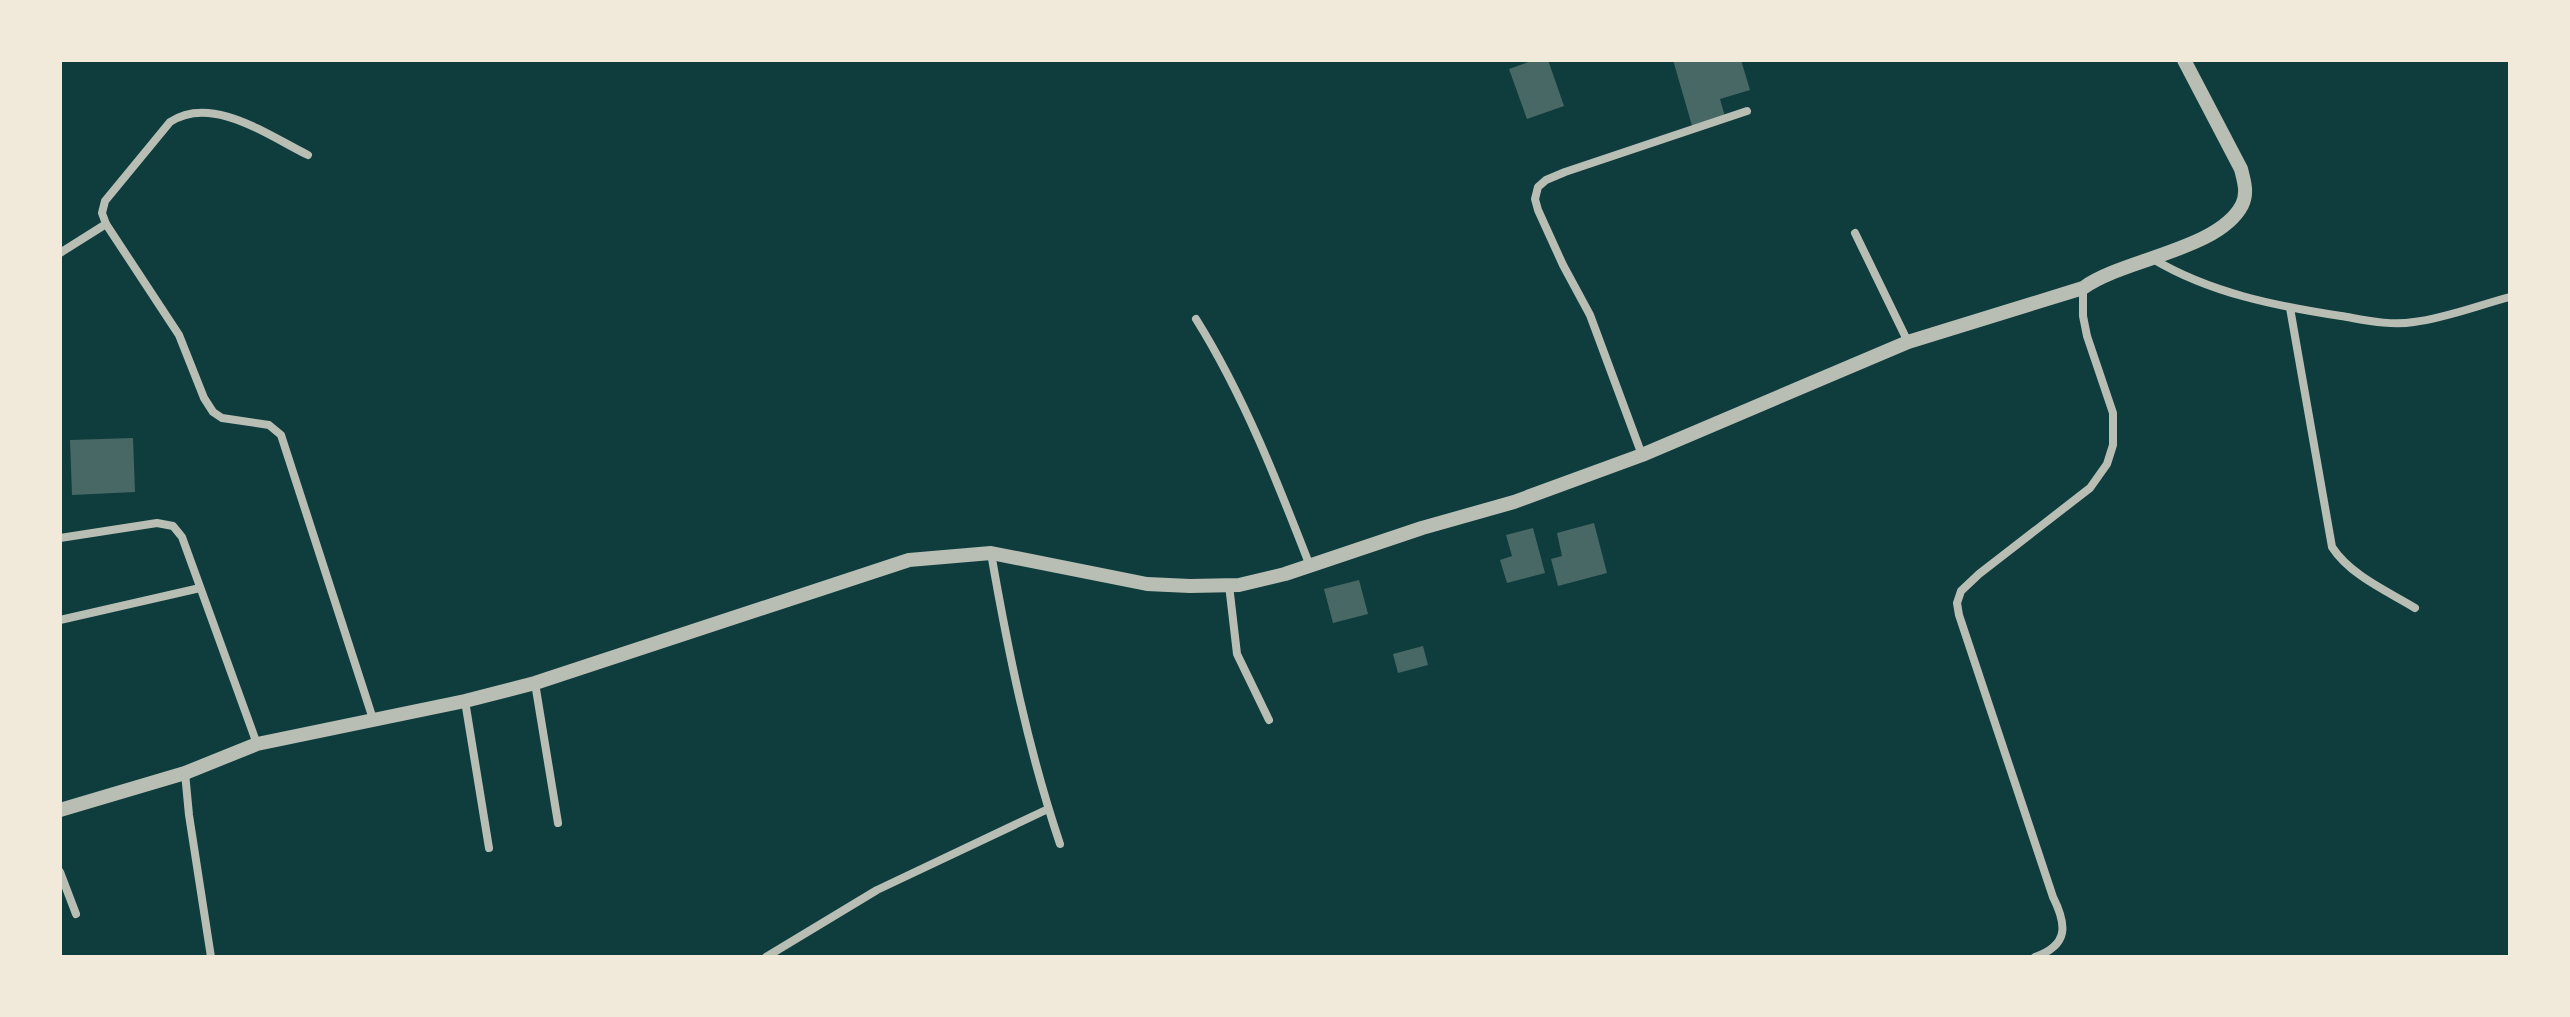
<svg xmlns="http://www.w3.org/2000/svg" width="2570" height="1017" font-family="'Times New Roman',serif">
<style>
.building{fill:#486865}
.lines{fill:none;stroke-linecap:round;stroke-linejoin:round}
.minor{stroke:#b8beb3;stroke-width:8}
.tertiary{stroke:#b8beb3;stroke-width:14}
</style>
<rect width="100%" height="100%" fill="#0f3d3e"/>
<g class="building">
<path d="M1534 60H1548L1564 106 1527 119 1509 69Z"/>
<path d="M1673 60H1741L1750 90 1720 99 1726 120 1693 129Z"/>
<path d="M133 438 135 492 72 495 70 440Z"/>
<path d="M1594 523 1607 573 1558 586 1551 559 1562 556 1557 533Z"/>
<path d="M1533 528 1545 573 1507 583 1500 560 1512 556 1506 535Z"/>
<path d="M1359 580 1368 614 1333 623 1324 589Z"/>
<path d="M1423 646 1428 665 1398 673 1393 654Z"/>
</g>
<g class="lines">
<g class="minor">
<path d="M308 155C269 136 212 94 170 122L105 201 102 213 106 224 179 335 204 398 213 412 222 418 269 425 281 435 373 719"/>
<path d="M1855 233 1908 342"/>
<path d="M60 253 106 224"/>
<path d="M2153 259C2210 293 2276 306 2341 316 2365 320 2390 326 2414 322 2446 318 2479 305 2510 297"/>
<path d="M2290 308 2332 547C2350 575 2387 591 2415 608"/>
<path d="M1196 319C1244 396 1277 481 1310 566"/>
<path d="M1642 455 1590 315 1563 265 1538 210 1535 199 1538 187 1546 180 1565 172 1747 111"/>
<path d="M60 538 157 523 173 526 182 537 257 744"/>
<path d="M991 553C1008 651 1028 749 1060 844"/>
<path d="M1229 585 1237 654 1269 720"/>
<path d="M60 620 200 588"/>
<path d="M535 683 558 823"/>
<path d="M465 701 489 848"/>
<path d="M185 773 189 815 211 957"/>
<path d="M60 872 76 914"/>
<path d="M766 957 877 890 1048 809"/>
<path d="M2035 957C2069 945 2067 925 2053 897L1959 615 1957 603 1961 591 1979 574 2090 488 2107 464 2113 445V413L2087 336 2083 316V288"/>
</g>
<path class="tertiary" d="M60 810 185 773 257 744 465 701 535 683 909 560 991 553 1147 584 1190 586 1239 585 1285 574 1422 528 1514 502 1642 455 1908 342 2083 288C2122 259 2219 250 2242 205 2248 193 2244 181 2241 169L2184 60"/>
</g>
<rect width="2570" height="1017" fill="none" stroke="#f1e9da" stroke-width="124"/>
</svg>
